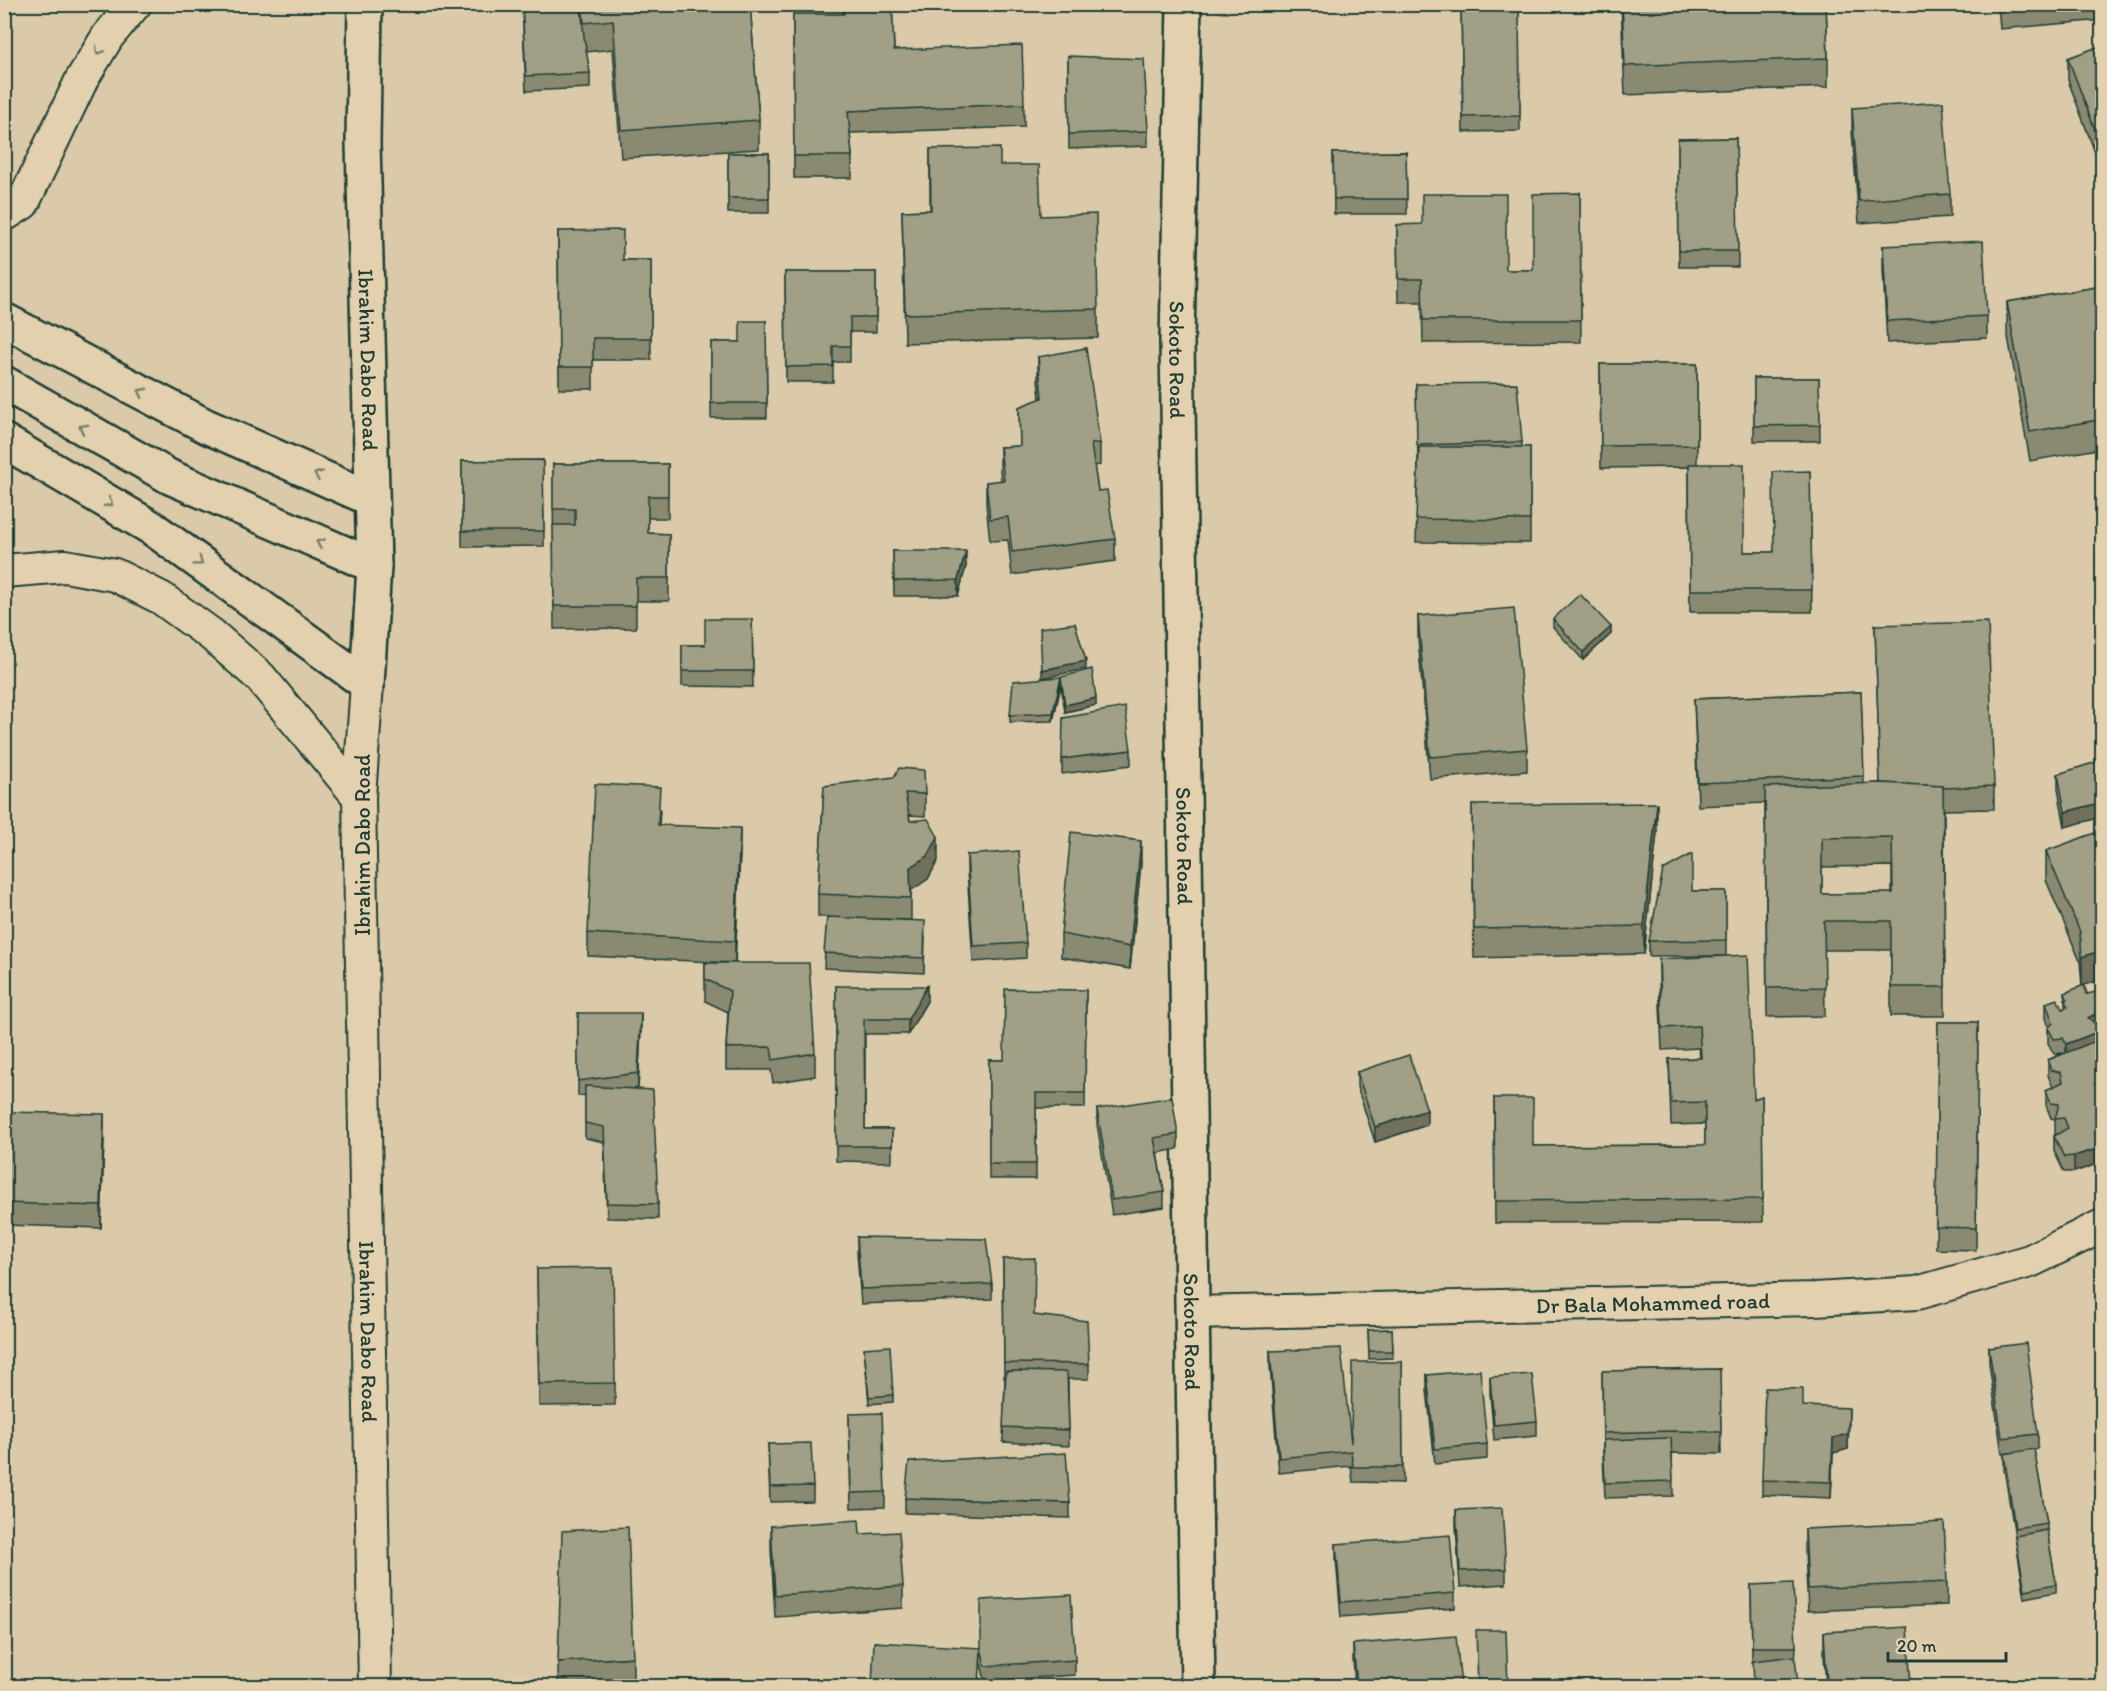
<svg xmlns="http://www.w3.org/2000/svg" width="2107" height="1691" font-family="Itim,sans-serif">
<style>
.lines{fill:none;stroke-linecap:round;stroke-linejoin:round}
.street-casing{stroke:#1f3d34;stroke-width:36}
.secondary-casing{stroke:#1f3d34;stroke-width:38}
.street{stroke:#e3d0ae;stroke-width:32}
.secondary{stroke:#e3d0ae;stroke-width:33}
.wall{fill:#8a8972;stroke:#1f3d34;stroke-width:1.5;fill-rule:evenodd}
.shaded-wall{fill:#716f5d;stroke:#1f3d34;stroke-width:1.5}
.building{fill:#a19f85;stroke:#1f3d34;stroke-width:1.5;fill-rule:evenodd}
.oneway{stroke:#777f6b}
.labels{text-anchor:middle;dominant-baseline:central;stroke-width:6;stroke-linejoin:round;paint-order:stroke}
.street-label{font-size:22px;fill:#1f3d34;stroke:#e3d0ae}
</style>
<rect width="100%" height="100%" fill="#dbcaa9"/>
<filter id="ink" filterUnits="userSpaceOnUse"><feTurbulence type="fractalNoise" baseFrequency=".0167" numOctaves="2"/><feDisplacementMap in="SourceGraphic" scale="12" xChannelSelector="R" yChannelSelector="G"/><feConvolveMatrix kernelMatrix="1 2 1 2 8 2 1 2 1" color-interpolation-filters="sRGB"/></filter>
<g filter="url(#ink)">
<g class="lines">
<defs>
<g id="street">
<path d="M4 215 23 203 82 79 108 36 135 4"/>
<path d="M4 571 65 566 115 575 161 598 212 635 260 677 359 797"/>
<path id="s1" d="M367 684 359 797 375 1686"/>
<path id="s2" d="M1193 1313 1815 1299 1917 1293 2030 1261 2102 1226"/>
</g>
<g id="secondary">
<path id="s3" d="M365 4 363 143 374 566 367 684"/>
<path id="s4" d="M1184 4 1177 342 1198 1686"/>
<path d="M4 320 206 426 371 499"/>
<path d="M4 383 170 477 374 566"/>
<path d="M4 441 152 528 367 684"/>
</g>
</defs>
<use href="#street" class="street-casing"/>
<use href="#secondary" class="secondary-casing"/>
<use href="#street" class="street"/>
<use href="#secondary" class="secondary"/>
</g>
<g class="wall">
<path d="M522 4H750L759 120V149L621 158 613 49 586 52 590 73V88L526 91Z"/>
<path d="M842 4H892L894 50 1024 104V127L850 133 852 156V178H794L793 14H843Z"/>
<path d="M1461 4H1519L1520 131 1463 132Z"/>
<path d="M1621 4H1826L1828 58V87L1625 95Z"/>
<path d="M1998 4H2103V20L2000 29Z"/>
<path d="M2103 45V174L2068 80V58Z"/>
<path d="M1068 56 1148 131V146L1069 149Z"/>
<path d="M1852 108 1950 194V217L1859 223 1852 131Z"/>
<path d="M1736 138 1738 267H1679L1678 139Z"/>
<path d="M930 149 1000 165 1098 309V338L905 343 902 211 930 210Z"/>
<path d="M1406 152 1407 214H1334L1333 153Z"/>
<rect x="728" y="153" width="41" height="60"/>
<path d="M1580 193 1581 342 1423 343 1422 302H1398L1397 225 1506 270H1533Z"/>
<path d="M558 231 623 260H651V360H593V389H559Z"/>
<path d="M1883 246 1987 316V338L1887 343 1883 269Z"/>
<path d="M785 272H876V332H850V362H833V382H786Z"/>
<path d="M2103 286V448L2030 461 2007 331V302Z"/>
<path d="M766 321 767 418H711V342H740Z"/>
<path d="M1038 357 1100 443V465L1094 466 1098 491 1115 539V561L1012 575 1008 540 990 541 986 504V482L1001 481 1000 469V447L1020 446 1019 407 1040 399 1038 379Z"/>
<path d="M1600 364H1697V464L1744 552H1773L1810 471 1812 612H1690L1689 467 1601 468Z"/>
<path d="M1754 378H1819L1820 441H1754Z"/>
<path d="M1416 384 1522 442V447H1530V543L1416 542 1418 460Z"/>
<path d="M543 460 544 546 462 547V461Z"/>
<path d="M553 464H668V518H648V533L669 534V601H636V628L554 629Z"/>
<path d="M893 551 966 566 958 596H894Z"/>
<path d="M1418 616 1527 749V771L1430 779 1418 638Z"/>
<path d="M752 619 753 687 682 686V645H705Z"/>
<path d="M1553 619 1611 634 1583 660 1553 627Z"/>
<path d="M1875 625 1994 786V809L1944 810 1945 1016H1891V950H1824L1825 1016 1767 1017 1765 803 1698 806 1694 699 1861 692 1864 784 1880 783ZM1892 866V893L1822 894V867Z"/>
<path d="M1061 677 1096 705 1065 712 1061 685 1053 721 1010 722V715Z"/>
<path d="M1131 750V765L1062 774V759Z"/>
<path d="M2103 760 2065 827 2058 789V774Z"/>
<path d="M824 786 925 794V816L909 815 910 821 938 860 928 879 911 890V920L842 918 925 937 924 973 824 968 827 917H818V894Z"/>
<path d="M1472 805 1657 832 1644 954 1474 958Z"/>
<path d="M660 809 659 825 740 851 735 963 588 956V933Z"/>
<path d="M2103 830V979L2084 985 2098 1027 2100 1039 2103 1038V1162L2074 1172H2064L2054 1151V1136L2058 1134 2055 1135V1119L2051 1118 2046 1105V1090L2055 1086 2052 1085 2048 1075V1060L2063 1053 2054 1054 2048 1043V1028L2049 1027 2046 1018V1003L2062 1009 2065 1008V993L2082 986 2080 961 2046 880V851Z"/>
<path d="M967 855 1026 943V958L973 962 967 870Z"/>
<path d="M1141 863 1130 969 1061 957V934Z"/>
<path d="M1692 891H1726V956H1649V941Z"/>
<path d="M1659 959 1754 1099 1762 1096 1763 1222 1495 1223 1494 1098 1533 1146 1705 1145V1124L1671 1125 1669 1059 1700 1058 1699 1048 1662 1050 1659 981Z"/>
<path d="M705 963 815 1053V1076L773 1083 771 1070H726V1048L728 1012 705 1001Z"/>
<path d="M836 986 927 1001 908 1034H865V1129H892V1162L836 1161Z"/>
<path d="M1086 990 1085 1108H1036V1179H989V1060H1004Z"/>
<path d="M578 1013 641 1028 638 1088 633 1089 658 1204V1219L607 1218 604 1142 585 1138V1095L578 1096Z"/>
<path d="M1938 1022H1978L1976 1250 1936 1249Z"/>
<path d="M1357 1072 1427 1125 1375 1142 1357 1087Z"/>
<path d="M1097 1109 1178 1134V1149L1157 1153 1164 1192V1207L1112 1215 1097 1124Z"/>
<path d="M4 1112 104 1137 101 1228 4 1225Z"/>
<path d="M857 1237 992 1284V1299L861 1304 857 1252Z"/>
<path d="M1003 1259 1034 1315 1089 1364V1379H1068L1069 1446 1003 1442 1005 1378H1004Z"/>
<path d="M537 1269 615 1383V1405L539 1406Z"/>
<path d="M1392 1329 1393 1358 1369 1359 1368 1330Z"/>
<path d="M864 1348 893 1395V1402L869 1404Z"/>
<path d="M1989 1348 2038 1434V1449L2034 1450 2047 1523V1530L2056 1584V1592L2025 1598 2004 1469V1454L2016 1452 2002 1454 1989 1363Z"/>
<path d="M1270 1351 1351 1443 1402 1362 1403 1483 1353 1482 1351 1466 1279 1473 1270 1366Z"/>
<path d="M1720 1369 1721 1454 1672 1453 1673 1496 1605 1498 1603 1455 1602 1371Z"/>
<path d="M1427 1375 1487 1444V1459L1435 1464 1427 1390Z"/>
<path d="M1490 1377 1537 1421V1436L1494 1440 1490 1393Z"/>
<path d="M1803 1406 1849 1423 1848 1449 1833 1453 1831 1498 1762 1495V1480Z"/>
<path d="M849 1414 885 1492V1507L851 1508Z"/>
<path d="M768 1444 813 1486V1501L770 1502Z"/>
<path d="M905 1498 1070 1503V1518L905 1513Z"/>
<path d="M1456 1510 1506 1569V1584L1460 1587 1456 1526Z"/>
<path d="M771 1526 860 1534 903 1586V1608L775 1617 771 1549Z"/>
<path d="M1805 1529 1947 1582V1605L1808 1611 1805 1551Z"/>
<path d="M1336 1544 1455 1593V1608L1341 1617 1336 1559Z"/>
<path d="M1751 1585 1796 1647 1795 1662H1752Z"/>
<path d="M1824 1632 1911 1686H1826L1824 1654Z"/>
<path d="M874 1642 1075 1660V1675L985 1681 981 1664Z"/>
<path d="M1353 1644 1461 1686H1355L1353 1659Z"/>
<path d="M633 1657V1680L558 1684V1662Z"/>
</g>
<g class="shaded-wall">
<path d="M966 551V566L958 596V580Z"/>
<path d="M1611 627V634L1583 660V652Z"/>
<path d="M1086 661V669L1042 678V670Z"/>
<path d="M1061 677V685L1053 721V713Z"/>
<path d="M1096 698V705L1065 712V705Z"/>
<path d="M2103 802V817L2065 827V812Z"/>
<path d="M1657 803V832L1644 954V926Z"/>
<path d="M740 828V851L735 963V941Z"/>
<path d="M938 837V860L928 879 910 891V868Z"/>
<path d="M1141 841V863L1130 969V947Z"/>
<path d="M2103 950V979L2082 986V957Z"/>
<path d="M927 986V1001L908 1034V1019Z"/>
<path d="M2103 1010V1025L2088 1033V1018Z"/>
<path d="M641 1013V1028L638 1088V1073Z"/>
<path d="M2100 1031V1046L2066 1059V1044Z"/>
<path d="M1427 1110V1125L1375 1142V1127Z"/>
<path d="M104 1114V1137L101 1228V1206Z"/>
<path d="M2103 1147V1162L2074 1172V1156Z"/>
<path d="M1849 1408 1848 1449 1833 1453 1831 1498 1833 1438Z"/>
</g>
<g class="building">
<path d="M522 4H581L584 37 590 73 526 76Z"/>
<path d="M582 4H750L759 120 621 130 613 20 584 23Z"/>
<path d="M843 4H892L894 50 1022 45 1024 104 848 111 852 156H794L793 14H844Z"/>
<path d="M1461 4H1519L1520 116 1463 117Z"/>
<path d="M1622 4H1826L1828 58 1625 66Z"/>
<path d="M2000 4H2030L2000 7Z"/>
<path d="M2103 45V151L2068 58Z"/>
<path d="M1068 56 1144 59 1148 131 1069 134Z"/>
<path d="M1943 102 1950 194 1859 201 1852 108Z"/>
<path d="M1736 138 1738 251H1679L1678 139Z"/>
<path d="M1000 148V165H1039L1041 216 1096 214 1098 309 905 314 902 211 931 210 930 149Z"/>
<path d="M1406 152 1407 199H1334L1333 153Z"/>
<rect x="728" y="153" width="41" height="45"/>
<path d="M1580 193 1581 320H1423L1422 279H1398L1397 225 1422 224V194H1506V270H1533V194Z"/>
<path d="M623 230V260H651V338H593V367H559L558 231Z"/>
<path d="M1983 241 1987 316 1887 321 1883 246Z"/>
<path d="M785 272H876V317H850V346H833V366L786 367Z"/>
<path d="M2103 286V419L2030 432 2007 302Z"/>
<path d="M740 321H766L767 403H711V342H740Z"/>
<path d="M1086 348 1100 443 1091 444 1098 491 1107 490 1115 539 1012 552 1008 517 990 519 986 482 1004 480 1000 447 1020 446 1019 407 1042 398 1038 357Z"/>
<path d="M1600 364H1697V445L1601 446Z"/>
<path d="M1754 378H1819L1820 425 1754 426Z"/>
<path d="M1517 383 1522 442 1417 445 1416 384Z"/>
<path d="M1419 447H1530V520L1416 519Z"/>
<path d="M543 460 544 531H462V461Z"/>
<path d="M553 464H668V496H648V533L669 534V578H636V606H554L553 525H575V509H553Z"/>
<path d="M1689 464H1744V552H1774L1773 472 1810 471 1812 590H1690Z"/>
<path d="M893 551H966L958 580 894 581Z"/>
<path d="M1580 594 1611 627 1583 652 1553 619Z"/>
<path d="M1514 608 1527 749 1430 757 1418 616Z"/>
<path d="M705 619H752L753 671H682V645H705Z"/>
<path d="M1988 622 1994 786 1943 788V786L1880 783 1875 625Z"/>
<path d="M1075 623 1086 661 1042 670 1040 628Z"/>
<path d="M1092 669 1096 698 1065 705 1061 677Z"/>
<path d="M1061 677 1053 713 1010 715 1013 681Z"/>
<path d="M1861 692 1864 776 1698 783 1694 699Z"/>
<path d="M1125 707 1131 750 1062 759 1063 718Z"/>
<path d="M2103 760V802L2065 812 2058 774Z"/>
<path d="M899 768 924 770 925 794 905 793 910 821 928 819 938 837 928 856 910 868 911 898 818 894 824 786 894 777Z"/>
<path d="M1880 783 1943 786 1945 987H1891V921H1824L1825 987 1767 988 1765 787ZM1892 837 1893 893 1822 894V838Z"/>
<path d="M595 784 660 787 658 825 740 828 735 941 588 933Z"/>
<path d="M1657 803 1644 926 1474 929 1472 805Z"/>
<path d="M2103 830V950L2082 957 2080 932 2046 851Z"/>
<path d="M1071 832 1141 841 1130 947 1061 934Z"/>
<path d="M1019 851 1026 943 973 946 967 855Z"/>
<path d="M1692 854V891H1726V940L1649 941 1663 870Z"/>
<path d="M827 917 925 921 924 958 824 953Z"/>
<path d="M1748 955 1754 1099 1762 1096 1763 1199 1495 1201 1494 1098H1533V1146L1705 1145V1102L1671 1103 1669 1059 1701 1058 1699 1026 1662 1028 1659 959Z"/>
<path d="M705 963H809L815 1053 773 1060 771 1047 726 1048 730 991 705 979Z"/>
<path d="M2084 985 2087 994 2096 992 2103 1005V1010L2088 1018 2098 1026 2100 1031 2066 1044 2063 1038 2054 1039 2048 1028 2053 1023 2046 1003 2057 999 2062 1009 2068 1007 2065 1001 2067 999 2065 993Z"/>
<path d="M836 986H927L908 1019H864L865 1129H892V1146H836Z"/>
<path d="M1005 989 1086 990 1085 1093H1036V1164H989V1060H1004Z"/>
<path d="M578 1013H641L638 1073 578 1081Z"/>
<path d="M1938 1022H1978L1976 1228 1936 1227Z"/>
<path d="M2103 1038V1147L2074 1156 2064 1157 2054 1136 2068 1128 2064 1118 2055 1119 2059 1104 2051 1103 2046 1090 2063 1082 2061 1072 2052 1070 2048 1060Z"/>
<path d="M1409 1055 1427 1110 1375 1127 1357 1072Z"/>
<path d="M585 1086 653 1090 658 1204 607 1203 604 1127 585 1123Z"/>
<path d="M1172 1097 1178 1134 1154 1138 1164 1192 1112 1200 1097 1109Z"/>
<path d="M4 1112 104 1114 101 1206 4 1203Z"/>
<path d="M857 1237 986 1239 992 1284 861 1289Z"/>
<path d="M1035 1258 1034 1315 1087 1321 1089 1364 1004 1363 1003 1259Z"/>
<path d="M613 1268 615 1383 539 1384 537 1269Z"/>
<path d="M1392 1329 1393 1351H1369L1368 1330Z"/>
<path d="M2026 1343 2038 1434 2002 1438 1989 1348Z"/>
<path d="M890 1346 893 1395 869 1397 864 1348Z"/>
<path d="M1341 1348 1351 1443 1352 1362H1402L1403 1467H1353L1351 1451 1279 1458 1270 1351Z"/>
<path d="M1720 1369 1721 1432 1671 1431 1603 1433 1602 1371Z"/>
<path d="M1480 1370 1487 1444 1435 1449 1427 1375Z"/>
<path d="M1006 1371 1067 1372 1069 1430 1003 1427Z"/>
<path d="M1532 1374 1537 1421 1494 1425 1490 1377Z"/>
<path d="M1765 1388 1803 1389V1406L1849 1408 1848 1434 1833 1438 1831 1482 1762 1480Z"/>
<path d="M882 1413 885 1492 851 1493 849 1414Z"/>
<path d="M1671 1438 1673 1481 1605 1483 1603 1440Z"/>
<path d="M811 1443 813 1486 770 1487 768 1444Z"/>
<path d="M2034 1449 2047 1523 2015 1528 2004 1454Z"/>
<path d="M1066 1453 1070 1503 905 1498 909 1462Z"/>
<path d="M1502 1508 1506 1569 1460 1571 1456 1510Z"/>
<path d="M859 1520 860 1534 899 1532 903 1586 775 1595 771 1526Z"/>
<path d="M1944 1522 1947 1582 1808 1589 1805 1529Z"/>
<path d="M628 1527 633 1657 558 1662 562 1531Z"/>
<path d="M2047 1530 2056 1584 2025 1590 2015 1536Z"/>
<path d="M1450 1535 1455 1593 1341 1602 1336 1544Z"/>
<path d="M1793 1583 1796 1647H1752L1751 1585Z"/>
<path d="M1071 1595 1075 1660 985 1666 981 1648 979 1686H872L874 1642 981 1648V1600Z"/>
<path d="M1907 1627 1911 1686H1827L1824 1632Z"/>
<path d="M1476 1630H1506L1508 1686H1478Z"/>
<path d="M1456 1636 1461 1686H1357L1353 1644Z"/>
<path d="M1795 1656 1798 1686H1754L1753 1661Z"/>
</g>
<defs><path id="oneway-chevron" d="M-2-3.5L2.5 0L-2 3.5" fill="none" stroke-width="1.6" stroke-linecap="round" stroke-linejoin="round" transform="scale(1.5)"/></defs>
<g class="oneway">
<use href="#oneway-chevron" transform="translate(99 51) rotate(121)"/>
<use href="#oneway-chevron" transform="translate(142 392) rotate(-152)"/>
<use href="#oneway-chevron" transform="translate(83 428) rotate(-151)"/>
<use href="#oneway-chevron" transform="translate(318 475) rotate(-156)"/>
<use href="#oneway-chevron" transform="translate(109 503) rotate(31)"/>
<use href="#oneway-chevron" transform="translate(320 543) rotate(-156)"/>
<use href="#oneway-chevron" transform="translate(199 562) rotate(36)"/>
</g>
</g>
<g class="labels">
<g class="street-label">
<text stroke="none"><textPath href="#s3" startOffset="356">Ibrahim Dabo Road</textPath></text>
<text stroke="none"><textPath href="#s4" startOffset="356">Sokoto Road</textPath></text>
<text transform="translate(362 845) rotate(-90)">Ibrahim Dabo Road</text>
<text stroke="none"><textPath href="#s4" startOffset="842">Sokoto Road</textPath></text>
<text stroke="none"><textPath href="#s2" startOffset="460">Dr Bala Mohammed road</textPath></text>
<text stroke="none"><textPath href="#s1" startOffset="648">Ibrahim Dabo Road</textPath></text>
<text stroke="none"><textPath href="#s4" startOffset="1328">Sokoto Road</textPath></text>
</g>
</g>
<rect width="2107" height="1691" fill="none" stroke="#e3d0ae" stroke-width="24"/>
<rect x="12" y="12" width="2083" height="1667" fill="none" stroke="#1f3d34" stroke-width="2" filter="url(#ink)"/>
<path d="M1888 1652v9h118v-9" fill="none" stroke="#1f3d34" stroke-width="3"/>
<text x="1897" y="1652" font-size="18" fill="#1f3d34" stroke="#e3d0ae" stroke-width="4.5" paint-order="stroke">20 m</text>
</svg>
